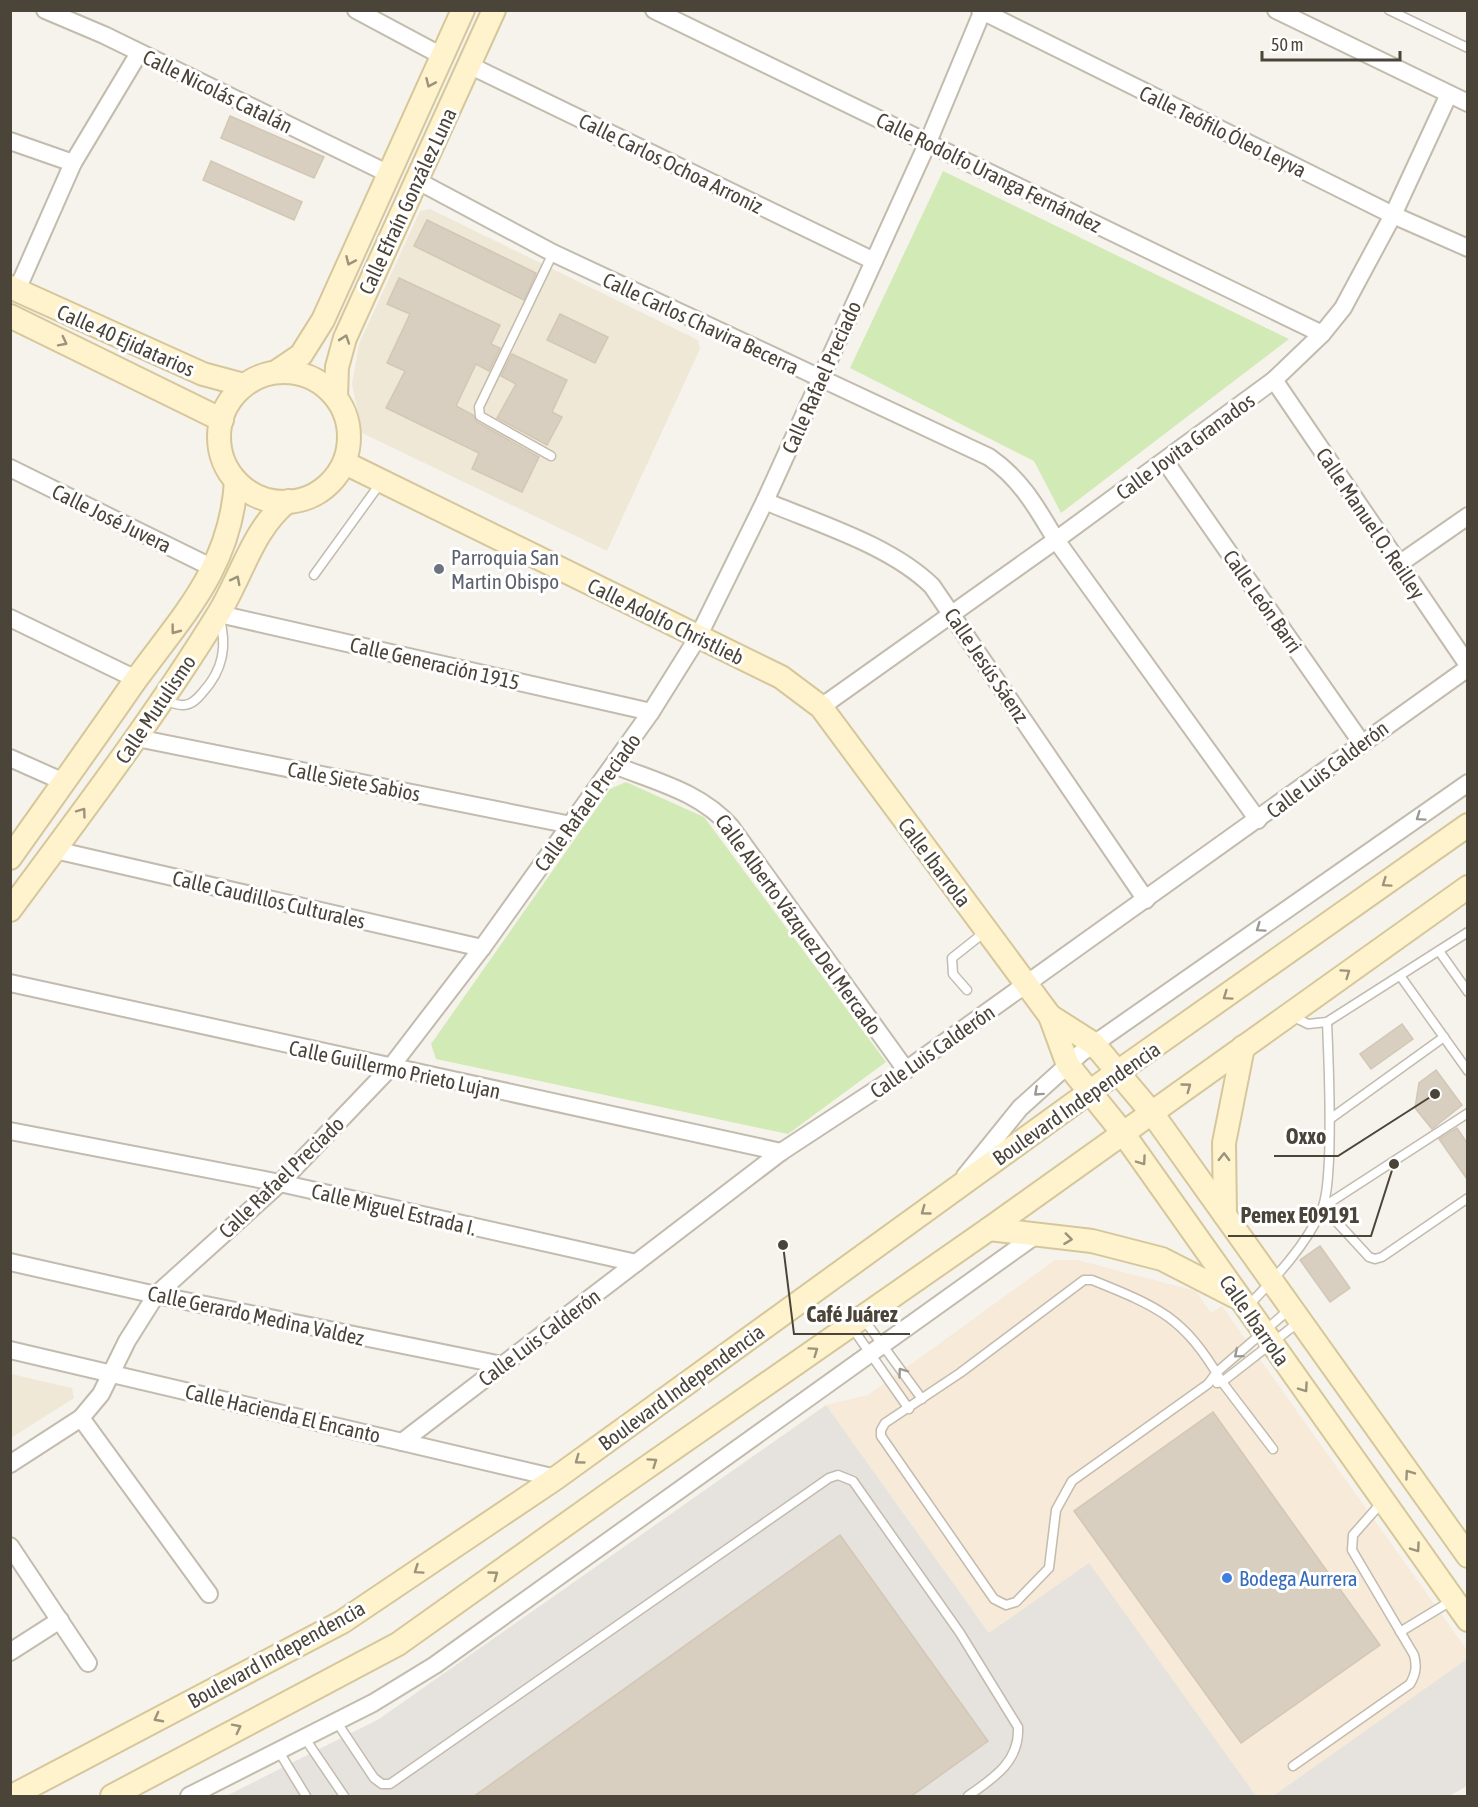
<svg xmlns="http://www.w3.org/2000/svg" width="1478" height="1807" font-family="'Asap Condensed',sans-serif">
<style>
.commercial{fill:#f7ead8}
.industrial{fill:#e6e2dd}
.education{fill:#efe8d6}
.green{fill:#d2eab5}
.building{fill:#d8cfc1;stroke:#d3c7b4;stroke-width:1.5}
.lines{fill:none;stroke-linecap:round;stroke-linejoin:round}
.lane-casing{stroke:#c2bbae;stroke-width:11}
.street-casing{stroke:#c2bbae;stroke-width:20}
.secondary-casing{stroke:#d6c79b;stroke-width:26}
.lane{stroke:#fff;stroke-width:8}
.street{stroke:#fff;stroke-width:16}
.secondary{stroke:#fff3cd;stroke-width:22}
.oneway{stroke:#9c937c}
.oneway2{stroke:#9c9892}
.worship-dot{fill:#6b7280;stroke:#fff;stroke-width:2}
.shop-dot{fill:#3f7fe0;stroke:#fff;stroke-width:2}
.labels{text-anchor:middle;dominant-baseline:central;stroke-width:6;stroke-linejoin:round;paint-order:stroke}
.street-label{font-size:21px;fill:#4b4439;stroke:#fff}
.worship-label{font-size:21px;fill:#5b616d;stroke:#fff;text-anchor:start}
.shop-label{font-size:21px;fill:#366cbe;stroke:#fff;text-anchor:start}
.leader{fill:none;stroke:#4b4439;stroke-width:2}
.callout-dot{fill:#4b4439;stroke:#fff;stroke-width:2}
.callout-label{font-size:22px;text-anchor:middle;font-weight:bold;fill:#4b4439;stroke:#fff;stroke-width:6;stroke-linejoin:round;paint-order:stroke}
</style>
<rect width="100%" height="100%" fill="#f6f3ec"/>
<path class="commercial" d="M1055 1260H1077L1196 1291 1211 1313 1222 1306 1467 1650V1659L1273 1796H1256L1089 1564 990 1634 826 1405 868 1395Z"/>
<g class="industrial">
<path d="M826 1405 989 1633 1089 1563 1256 1796H226L379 1719Z"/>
<path d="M1467 1659V1786L1449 1796H1273Z"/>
</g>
<g class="education">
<path d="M430 209 698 340 700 349 607 551 362 433 352 384 359 344 420 211Z"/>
<path d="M11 1374 72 1388 74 1398 11 1438Z"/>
</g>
<g class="green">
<path d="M943 171 1289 339 1061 513 1034 461 850 368Z"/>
<path d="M626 782 704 817 886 1062 788 1134 436 1059 431 1044 610 789Z"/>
</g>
<g class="building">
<path d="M230 116 324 157 314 178 221 138Z"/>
<path d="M211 161 302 202 294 220 203 180Z"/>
<path d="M427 220 536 273 524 300 414 246Z"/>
<path d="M399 278 500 325 491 344 500 348 489 371 476 364 456 406 473 415 477 422 539 457 522 492 472 469 479 453 386 408 405 371 387 363 410 314 387 304Z"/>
<path d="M560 314 608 337 595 363 547 340Z"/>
<path d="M512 354 567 380 552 412 562 417 547 445 497 418 516 384 501 376Z"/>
<path d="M1402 1024 1413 1039 1371 1069 1360 1054Z"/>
<path d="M1436 1070 1462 1105 1432 1129 1415 1108 1419 1083Z"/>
<path d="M1457 1128 1467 1143V1179L1439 1139Z"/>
<path d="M1320 1246 1350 1288 1330 1302 1300 1260Z"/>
<path d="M1213 1412 1380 1645 1241 1743 1074 1511Z"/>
<path d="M840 1535 988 1741 910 1797H473Z"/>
</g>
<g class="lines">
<defs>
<g id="lane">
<path d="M1389 10 1468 48"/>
<path d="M551 456 480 416 479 407 553 253"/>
<path d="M314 575 382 481"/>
<path d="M165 701C171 702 178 706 184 705 192 705 198 698 203 692 223 670 228 646 219 617"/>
<path d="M1439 951 1468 992"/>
<path d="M1401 977 1468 1071"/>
<path d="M967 990 953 974 952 958 986 931"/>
<path d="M1292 1016 1308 1024 1327 1022 1468 932"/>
<path d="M1468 1113 1323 1207 1369 1257 1375 1259 1382 1257 1468 1198"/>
<path d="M1330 1119 1444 1037"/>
<path d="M1247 1307C1275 1278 1306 1246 1322 1209 1328 1194 1328 1174 1329 1159 1331 1113 1329 1068 1327 1022"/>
<path d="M862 1317 922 1399"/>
<path d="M851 1326 909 1409"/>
<path d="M1217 1383 1222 1382 1300 1321"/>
<path d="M1273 1449 1222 1382C1184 1317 1159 1307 1092 1280H1084L960 1373 885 1423 881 1430V1436L994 1599 1006 1605 1016 1602 1049 1568 1056 1510 1072 1481 1208 1384 1217 1372 1291 1308"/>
<path d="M1400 1632 1451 1601"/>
<path d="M336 1721 374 1778 382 1784H390L829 1478 838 1475 853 1481 960 1633 1018 1727C1020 1761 994 1778 968 1796"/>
<path d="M304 1737 344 1796"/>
<path d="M278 1750 306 1796"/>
<path d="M1293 1766 1410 1684C1416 1674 1417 1666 1414 1655L1352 1550 1353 1535 1383 1501"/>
</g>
<g id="street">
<path d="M45 10 104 35 389 174"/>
<path d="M356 10 442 56"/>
<path d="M654 10 1322 334"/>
<path d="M980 10 1393 215 1468 248"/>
<path d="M1276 10 1468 103"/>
<path d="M469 65 874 261"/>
<path d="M10 141 73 163"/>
<path d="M416 180 553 253 989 457C1021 479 1037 508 1056 540L1258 820"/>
<path d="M17 290 73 163 139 53"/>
<path d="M1274 380 1468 665"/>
<path d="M1165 461 1361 742"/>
<path d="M10 468 213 568"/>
<path d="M765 501C819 524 890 545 932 586L1146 900"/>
<path d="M1399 564 1468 516"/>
<path d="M219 614 651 712"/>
<path d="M10 618 136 679"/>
<path d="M821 707 1056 540 1274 380 1322 334 1343 308 1358 280 1393 215 1449 94"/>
<path d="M137 738 571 825"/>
<path d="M10 758 64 782"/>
<path d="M614 765C657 782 700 792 731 827L906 1070"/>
<path d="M55 850 482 948"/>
<path d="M10 983 781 1152"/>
<path d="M10 1131 280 1183 636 1263"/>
<path d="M965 1176 1020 1108 1081 1053 1468 783"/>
<path d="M10 1262 156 1295 502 1365"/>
<path d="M10 1350 556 1478"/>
<path d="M81 1418 209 1594"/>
<path d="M402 1442 781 1152 906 1070 1468 668"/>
<path d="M10 1464 81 1418 101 1394 127 1341 156 1295 280 1183 390 1068 482 948 651 712 698 637 765 501 928 142 983 10"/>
<path d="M10 1546 88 1663"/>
<path d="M10 1652 60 1620"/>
<path d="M189 1796 373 1703 435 1665 1036 1235"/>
</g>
<g id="secondary">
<path d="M10 287 203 374 244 385"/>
<path d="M10 316 222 420"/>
<circle cx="284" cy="437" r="65"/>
<path d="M276 372 301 355 323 320 463 10"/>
<path d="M336 396 337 367 345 338 494 10"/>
<path d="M345 463 781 677 821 707 1050 1016 1068 1065 1123 1133 1468 1620"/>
<path d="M10 858C51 800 92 743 132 685 180 618 231 569 236 481"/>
<path d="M10 910C81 814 154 718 217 616 241 579 252 529 288 501"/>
<path d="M1050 1016 1094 1044 1152 1113 1468 1556"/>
<path d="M1225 1215 1224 1143 1243 1047"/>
<path d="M989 1229 1092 1241 1162 1259 1236 1297"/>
<path d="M12 1796 342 1622 556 1478 1102 1083 1468 825"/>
<path d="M112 1796 398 1644 617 1488 989 1229 1468 887"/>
</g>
</defs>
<use href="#lane" class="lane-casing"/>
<use href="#street" class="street-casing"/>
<use href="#secondary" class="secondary-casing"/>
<use href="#lane" class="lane"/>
<use href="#street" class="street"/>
<use href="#secondary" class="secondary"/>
</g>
<defs><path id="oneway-chevron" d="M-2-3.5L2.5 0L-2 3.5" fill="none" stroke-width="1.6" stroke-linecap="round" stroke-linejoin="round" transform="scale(1.5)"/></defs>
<g class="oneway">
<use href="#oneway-chevron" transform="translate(430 83) rotate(114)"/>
<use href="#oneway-chevron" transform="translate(350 261) rotate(114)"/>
<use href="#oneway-chevron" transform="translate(345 339) rotate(-71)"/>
<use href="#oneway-chevron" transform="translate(63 342) rotate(27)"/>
<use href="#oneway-chevron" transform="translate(236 580) rotate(-63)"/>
<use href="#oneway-chevron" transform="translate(175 630) rotate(127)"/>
<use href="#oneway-chevron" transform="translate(82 812) rotate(-54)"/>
<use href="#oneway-chevron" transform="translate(1386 883) rotate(145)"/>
<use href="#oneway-chevron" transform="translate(1346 973) rotate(-35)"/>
<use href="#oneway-chevron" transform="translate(1227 996) rotate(145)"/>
<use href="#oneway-chevron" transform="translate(1187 1087) rotate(-36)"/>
<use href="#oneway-chevron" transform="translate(1224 1157) rotate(-89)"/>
<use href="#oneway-chevron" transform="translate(1142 1161) rotate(55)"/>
<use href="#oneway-chevron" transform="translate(925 1211) rotate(144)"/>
<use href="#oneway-chevron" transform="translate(1068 1239) rotate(7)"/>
<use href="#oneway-chevron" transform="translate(814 1351) rotate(-35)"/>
<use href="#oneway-chevron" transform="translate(1304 1388) rotate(55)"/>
<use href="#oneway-chevron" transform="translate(579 1460) rotate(144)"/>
<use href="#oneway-chevron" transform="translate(653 1462) rotate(-35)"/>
<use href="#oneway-chevron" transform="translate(1409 1474) rotate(-125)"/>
<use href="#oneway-chevron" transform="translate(1416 1548) rotate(55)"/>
<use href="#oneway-chevron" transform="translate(418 1570) rotate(146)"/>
<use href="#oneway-chevron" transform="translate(494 1575) rotate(-36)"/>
<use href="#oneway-chevron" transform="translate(158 1718) rotate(152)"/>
<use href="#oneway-chevron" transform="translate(237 1728) rotate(-27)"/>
</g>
<g class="oneway2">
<use href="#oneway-chevron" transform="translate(1420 817) rotate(145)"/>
<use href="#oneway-chevron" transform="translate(1260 928) rotate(145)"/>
<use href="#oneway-chevron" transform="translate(1038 1092) rotate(138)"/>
<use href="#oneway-chevron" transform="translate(1238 1354) rotate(140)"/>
<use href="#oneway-chevron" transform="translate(902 1372) rotate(-126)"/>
</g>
<circle class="worship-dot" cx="439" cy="569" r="6"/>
<circle class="shop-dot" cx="1227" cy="1578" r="6"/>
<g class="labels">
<g class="street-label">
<text transform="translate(218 91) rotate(26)">Calle Nicolás Catalán</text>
<text transform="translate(1223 131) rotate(26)">Calle Teófilo Óleo Leyva</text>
<text transform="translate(671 163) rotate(26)">Calle Carlos Ochoa Arroniz</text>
<text transform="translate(989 172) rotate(26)">Calle Rodolfo Uranga Fernández</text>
<text transform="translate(407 201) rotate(-65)">Calle Efraín González Luna</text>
<text transform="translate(701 323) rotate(25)">Calle Carlos Chavira Becerra</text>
<text transform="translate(126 340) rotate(24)">Calle 40 Ejidatarios</text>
<text transform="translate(821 377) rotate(-66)">Calle Rafael Preciado</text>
<text transform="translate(1185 446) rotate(-36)">Calle Jovita Granados</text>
<text transform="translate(112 518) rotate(26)">Calle José Juvera</text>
<text transform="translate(1371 523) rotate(56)">Calle Manuel O. Reilley</text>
<text transform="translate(1263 601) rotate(55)">Calle León Barri</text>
<text transform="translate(666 621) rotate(26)">Calle Adolfo Christlieb</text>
<text transform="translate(435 663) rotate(13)">Calle Generación 1915</text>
<text transform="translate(987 665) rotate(56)">Calle Jesús Sáenz</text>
<text transform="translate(155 709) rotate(-56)">Calle Mutulismo</text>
<text transform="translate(1327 769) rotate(-37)">Calle Luis Calderón</text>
<text transform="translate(354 781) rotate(11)">Calle Siete Sabios</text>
<text transform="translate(587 802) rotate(-54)">Calle Rafael Preciado</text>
<text transform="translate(935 862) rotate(53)">Calle Ibarrola</text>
<text transform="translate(269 899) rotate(13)">Calle Caudillos Culturales</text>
<text transform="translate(799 924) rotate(54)">Calle Alberto Vázquez Del Mercado</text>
<text transform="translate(932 1051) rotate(-35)">Calle Luis Calderón</text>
<text transform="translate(395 1069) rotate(12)">Calle Guillermo Prieto Lujan</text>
<text transform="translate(1076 1103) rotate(-35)">Boulevard Independencia</text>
<text transform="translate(281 1177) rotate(-44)">Calle Rafael Preciado</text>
<text transform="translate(394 1209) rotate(13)">Calle Miguel Estrada I.</text>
<text transform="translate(256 1315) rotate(12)">Calle Gerardo Medina Valdez</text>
<text transform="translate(1255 1320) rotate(55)">Calle Ibarrola</text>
<text transform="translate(539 1337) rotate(-37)">Calle Luis Calderón</text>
<text transform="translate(681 1387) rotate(-36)">Boulevard Independencia</text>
<text transform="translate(283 1413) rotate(13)">Calle Hacienda El Encanto</text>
<text transform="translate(276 1654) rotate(-29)">Boulevard Independencia</text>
</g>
<g class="worship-label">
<text x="451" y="557">Parroquia San<tspan x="451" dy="24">Martin Obispo</tspan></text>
</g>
<g class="shop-label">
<text x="1239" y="1578">Bodega Aurrera</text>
</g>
</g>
<path class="leader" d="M1435 1094L1338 1156H1274M1394 1164L1371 1236H1228M783 1245L794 1334H910"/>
<g class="callout-dot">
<circle cx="1435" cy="1094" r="6"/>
<circle cx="1394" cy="1164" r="6"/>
<circle cx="783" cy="1245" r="6"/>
</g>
<g class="callout-label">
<text x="1306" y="1144">Oxxo</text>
<text x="1300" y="1223">Pemex E09191</text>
<text x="852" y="1322">Café Juárez</text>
</g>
<rect width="1478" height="1807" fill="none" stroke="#4b4439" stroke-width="24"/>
<path d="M1262 51v9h138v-9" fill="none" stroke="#4b4439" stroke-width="3"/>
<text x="1271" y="51" font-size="18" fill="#4b4439" stroke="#ffffff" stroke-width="4.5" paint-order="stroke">50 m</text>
</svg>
